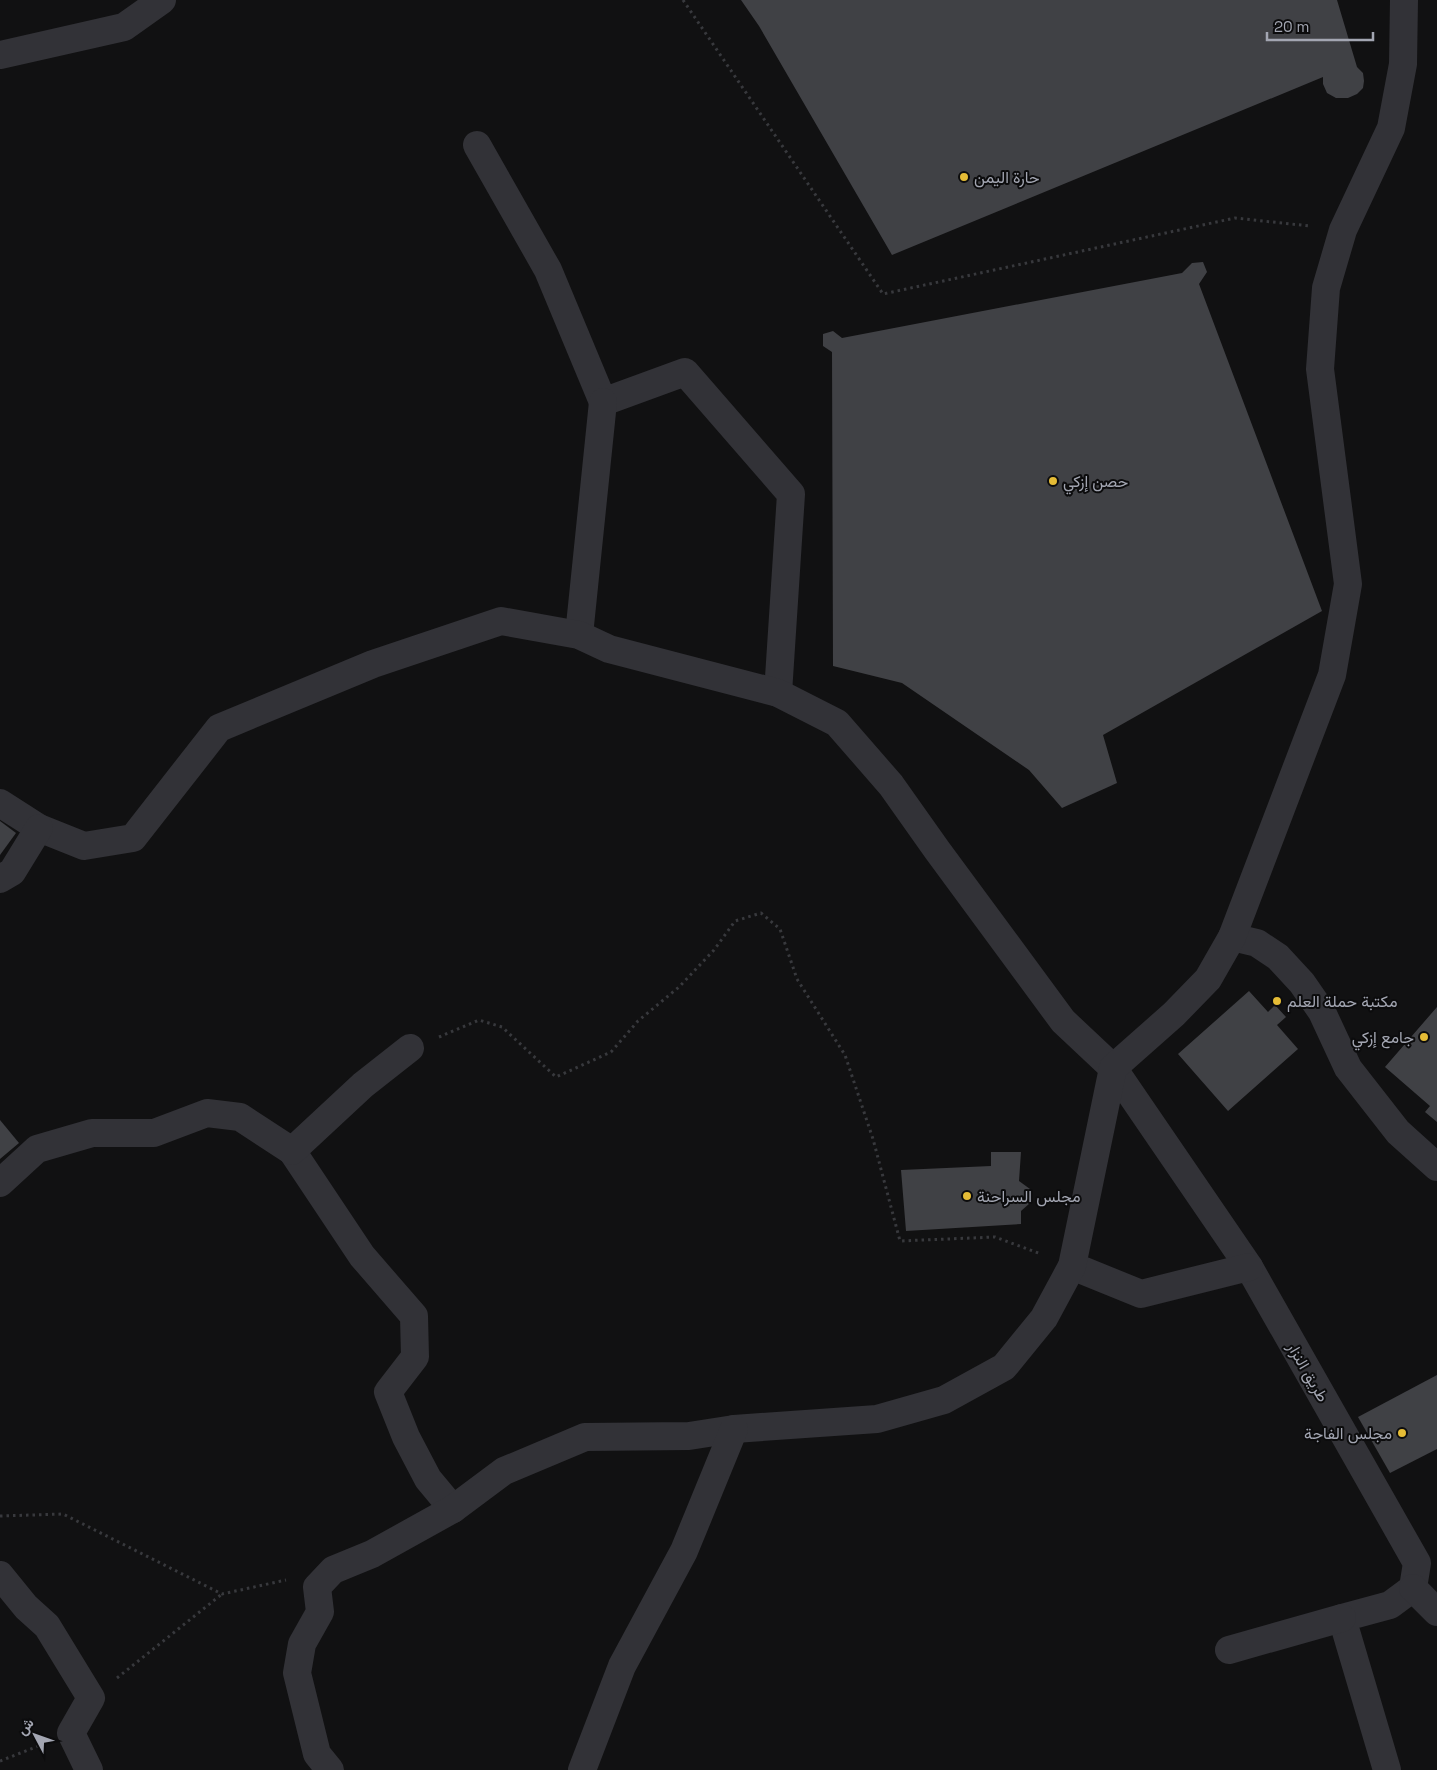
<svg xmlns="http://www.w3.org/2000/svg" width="1437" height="1770" font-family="'Space Grotesk',Vazirmatn,sans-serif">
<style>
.building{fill:#404145}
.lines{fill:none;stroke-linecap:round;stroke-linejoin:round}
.path{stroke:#38393d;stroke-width:3;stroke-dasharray:2.5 4;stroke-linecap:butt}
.street{stroke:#323237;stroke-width:28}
.poi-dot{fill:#e5bc36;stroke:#0c0c0d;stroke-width:2}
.labels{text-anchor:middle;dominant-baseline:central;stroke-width:4;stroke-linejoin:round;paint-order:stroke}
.poi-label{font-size:16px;fill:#a3a6b2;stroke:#0c0c0d;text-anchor:start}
.street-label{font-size:16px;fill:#a3a6b2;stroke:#0c0c0d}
</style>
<rect width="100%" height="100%" fill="#111112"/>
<g class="building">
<path d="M741 0H1337L1357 67 1363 73 1364 81 1363 88 1357 94 1348 98H1336L1327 93 1323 84V77L892 255 759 26Z"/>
<path d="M1203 262 1207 272 1199 284 1322 611 1103 735 1117 783 1062 808 1029 770 902 683 833 666 832 352 823 346V334L833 331 842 338 1182 273 1192 263Z"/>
<path d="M0 821 16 833 0 855Z"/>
<path d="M1249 991 1268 1012 1275 1005 1286 1017 1277 1025 1298 1049 1228 1111 1178 1054Z"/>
<path d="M1437 1007V1122L1425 1112 1430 1106 1385 1067Z"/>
<path d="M0 1120 19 1143 0 1159Z"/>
<path d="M991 1152H1021L1019 1181 1030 1189V1203L1021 1211V1224L906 1231 901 1170 991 1166Z"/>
<path d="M1437 1375V1449L1390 1473 1358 1417Z"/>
</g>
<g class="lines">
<g class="path">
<path d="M683 0 883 294 1235 218 1310 226"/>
<path d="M439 1037 479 1020 502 1027 556 1077 611 1052 638 1021 679 987 714 950 735 921 761 913 780 929 797 979 845 1055 873 1139 900 1241 995 1237 1041 1254"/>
<path d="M0 1516 63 1514 222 1594 286 1580"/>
<path d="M117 1678 222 1594"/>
<path d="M0 1761 41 1745"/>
</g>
<g class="street">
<path d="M0 55 124 27 162 0"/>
<path d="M477 145 548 270 603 402 685 372 791 494 778 693"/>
<path d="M579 635 603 402"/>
<path d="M0 803 39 828 84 846 133 838 219 728 373 664 501 621 579 635 609 649 778 693 837 723 891 785 937 850 1063 1021 1113 1068 1249 1267 1417 1563 1413 1588 1390 1605 1342 1618 1387 1770"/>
<path d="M0 879 12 872 39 828"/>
<path d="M1232 937 1257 943 1278 957 1302 983 1322 1012 1348 1068 1398 1132 1437 1167"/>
<path d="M292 1151 362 1256 414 1316 415 1357 388 1392 406 1437 428 1479 453 1509"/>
<path d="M0 1183 37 1149 92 1133H154L207 1113 240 1117 292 1151 363 1085 410 1048"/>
<path d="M1072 1266 1141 1294 1249 1267"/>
<path d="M0 1575 26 1607 47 1626 91 1698 71 1733 89 1770"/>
<path d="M1413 1588 1437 1612"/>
<path d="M1229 1650 1342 1618"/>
<path d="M330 1770 317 1754 297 1673 302 1644 320 1612 317 1587 333 1570 372 1554 453 1509 504 1471 585 1437 689 1436 734 1429 877 1419 944 1400 1004 1367 1044 1318 1072 1266 1113 1068 1174 1014 1208 979 1232 937 1332 675 1348 584 1320 369 1326 288 1343 230 1391 128 1403 64 1404 0"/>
<path d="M582 1770 622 1666 684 1551 734 1429"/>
</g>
</g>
<g class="poi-dot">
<circle cx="964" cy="177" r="5"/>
<circle cx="1053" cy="481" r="5"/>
<circle cx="1277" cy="1001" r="5"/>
<circle cx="1424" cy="1037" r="5"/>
<circle cx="967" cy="1196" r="5"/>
<circle cx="1402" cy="1433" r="5"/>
</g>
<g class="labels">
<g class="poi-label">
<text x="974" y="177">حارة اليمن</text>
<text x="1063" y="481">حصن إزكي</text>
<text x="1287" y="1001">مكتبة حملة العلم</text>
<text x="1414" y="1037" text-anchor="end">جامع إزكي</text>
<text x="977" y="1196">مجلس السراحنة</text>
<text x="1392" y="1433" text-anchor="end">مجلس الفاجة</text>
</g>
<g class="street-label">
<text transform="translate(1308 1372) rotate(60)">طريق النزار</text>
</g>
</g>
<g transform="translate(35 1735) rotate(311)" stroke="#0c0c0d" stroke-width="4" paint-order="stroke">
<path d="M0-4L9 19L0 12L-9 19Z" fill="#a3a6b2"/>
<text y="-8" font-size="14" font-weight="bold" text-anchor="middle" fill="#a3a6b2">ش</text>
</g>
<path d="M1267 32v8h106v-8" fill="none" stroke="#a3a6b2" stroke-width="2.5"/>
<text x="1274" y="32" font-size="15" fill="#a3a6b2" stroke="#0c0c0d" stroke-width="4" paint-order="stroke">20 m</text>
</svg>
